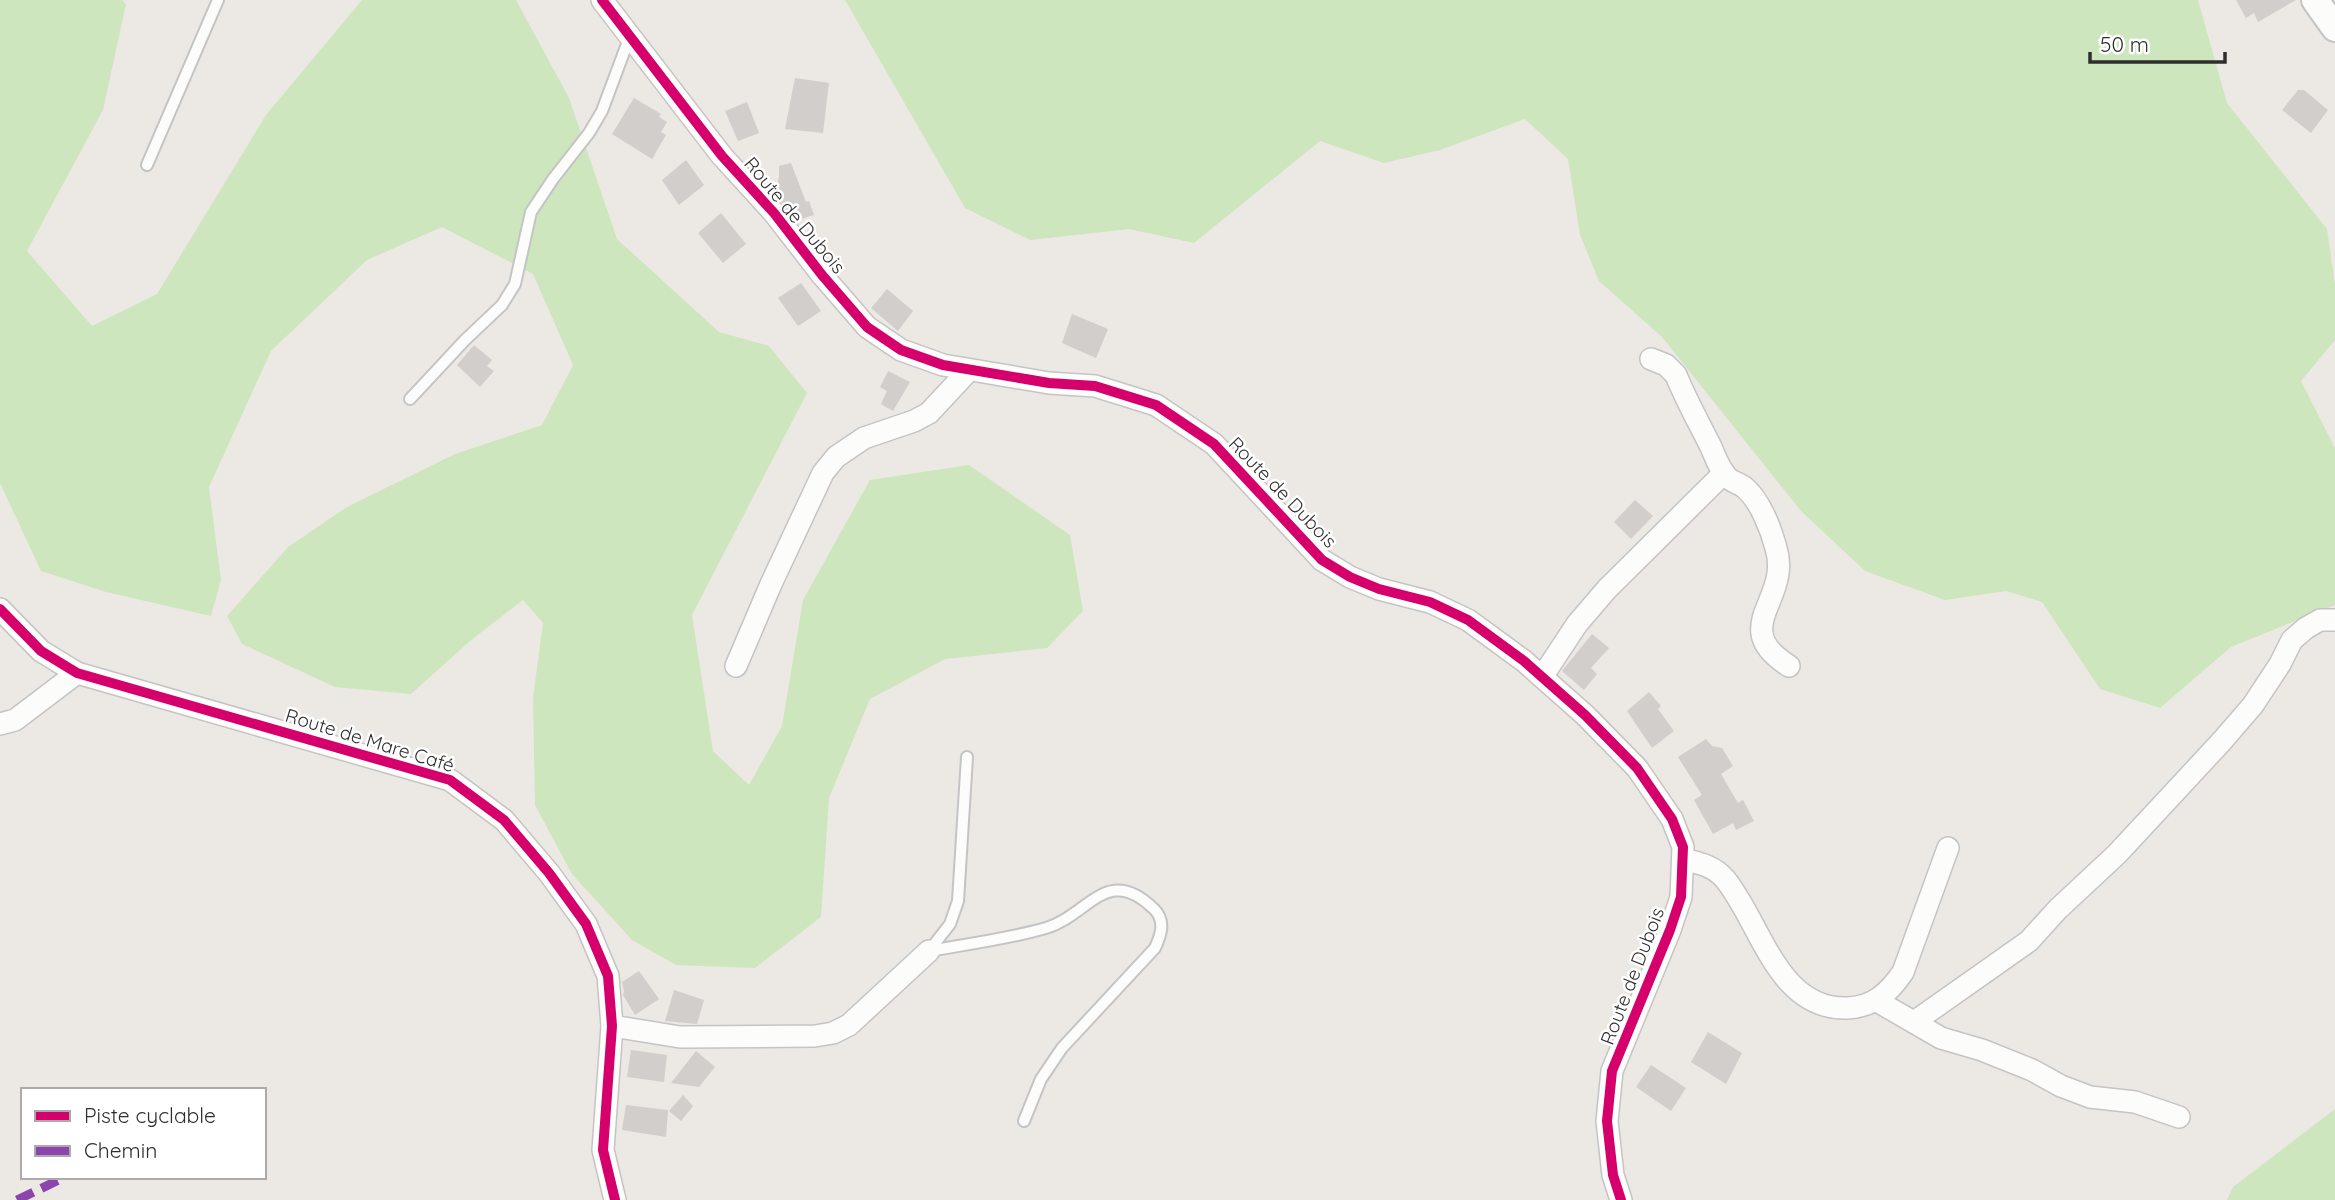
<svg xmlns="http://www.w3.org/2000/svg" width="2335" height="1200" font-family="Quicksand,sans-serif">
<style>
.green{fill:#cee6be}
.building{fill:#d1cecb}
.lines{fill:none;stroke-linecap:round;stroke-linejoin:round}
.service-casing{stroke:#c5c4c5;stroke-width:14}
.minor-casing{stroke:#c5c4c5;stroke-width:24}
.tertiary-casing{stroke:#c5c4c5;stroke-width:30}
.service{stroke:#fcfcfb;stroke-width:10}
.minor{stroke:#fcfcfb;stroke-width:21}
.tertiary{stroke:#fcfcfb;stroke-width:26}
.quiet{stroke:#8e44ad;stroke-width:9;stroke-dasharray:18 9;stroke-linecap:butt}
.cycleway-casing{stroke:#fff;stroke-width:15}
.cycleway{stroke:#d6006c;stroke-width:10}
.labels{text-anchor:middle;dominant-baseline:central;stroke-width:5;stroke-linejoin:round;paint-order:stroke}
.street-label{font-size:19px;fill:#2e2e2e;stroke:#fff}
</style>
<rect width="100%" height="100%" fill="#ece8e4"/>
<g class="green">
<path d="M0 0H122L126 4 103 110 27 251 92 326 157 294 266 115 362 0H516L569 98 617 239 719 332 769 346 807 393 692 615 713 751 749 785 782 726 803 600 870 480 969 465 1070 535 1083 611 1047 648 945 659 870 699 829 798 821 917 755 968 676 965 632 940 572 874 535 805 533 698 543 623 523 600 470 641 411 694 335 687 242 644 227 616 288 547 347 507 455 454 542 425 573 365 533 274 442 227 367 260 271 351 209 487 221 580 211 616 106 592 41 571 0 483Z"/>
<path d="M845 0H2198L2227 103 2327 229 2335 285V340L2301 381 2335 448V605L2231 647 2160 708 2100 689 2042 602 2006 591 1945 600 1865 571 1801 511 1662 337 1599 281 1580 235 1568 159 1525 119 1440 150 1384 163 1320 141 1194 243 1129 229 1030 240 965 208Z"/>
<path d="M2335 1109V1200H2227L2233 1187Z"/>
</g>
<g class="building">
<path d="M2236 0H2296L2258 22 2254 13 2246 18Z"/>
<path d="M795 78 829 83 823 133 785 129Z"/>
<path d="M2298 90H2304L2328 110 2311 133 2282 110Z"/>
<path d="M634 98 661 114 659 117 667 122 661 132 666 135 652 159 612 134Z"/>
<path d="M747 102 759 133 738 141 725 111Z"/>
<path d="M686 160 704 185 679 205 662 180Z"/>
<path d="M791 163 806 202 809 201 814 215 798 220 797 215 793 216 775 194 779 177V166Z"/>
<path d="M721 213 746 244 723 263 698 233Z"/>
<path d="M801 283 821 311 798 326 778 298Z"/>
<path d="M887 289 913 311 898 331 871 308Z"/>
<path d="M1072 314 1108 329 1096 358 1062 343Z"/>
<path d="M474 345 492 360 487 366 494 371 480 387 457 365Z"/>
<path d="M888 371 910 382 893 411 881 404 887 391 880 387Z"/>
<path d="M1635 500 1653 516 1631 539 1614 522Z"/>
<path d="M1592 634 1609 648 1591 668 1597 674 1584 690 1562 671Z"/>
<path d="M1649 692 1661 706 1658 709 1674 731 1652 748 1627 711Z"/>
<path d="M1706 739 1712 746 1722 748 1733 766 1721 774 1738 803 1743 800 1754 821 1736 830 1733 823 1713 834 1694 800 1702 795 1678 757Z"/>
<path d="M639 971 659 999 635 1015 623 995 624 991 622 982Z"/>
<path d="M674 990 704 1000 697 1024 665 1021Z"/>
<path d="M1708 1032 1742 1053 1726 1084 1691 1062Z"/>
<path d="M631 1050 667 1055 664 1082 627 1077Z"/>
<path d="M696 1051 715 1067 699 1087 671 1083Z"/>
<path d="M1651 1065 1686 1088 1671 1111 1636 1087Z"/>
<path d="M683 1095 693 1106 681 1121 669 1111Z"/>
<path d="M626 1105 668 1110 666 1137 622 1130Z"/>
</g>
<g class="lines">
<defs>
<g id="service">
<path d="M147 165 218 0"/>
<path d="M410 399 465 340 502 305 515 284 531 212 553 179 589 133 602 111 630 36"/>
<path d="M929 951C967 944 1008 939 1046 928 1089 915 1107 863 1154 909 1166 921 1161 935 1155 948L1062 1048 1041 1079 1024 1121"/>
<path d="M929 951 950 924 958 901 967 757"/>
</g>
<g id="minor">
<path d="M602 0 722 156 774 213 822 275 867 327 901 350 943 365 1049 383 1095 386 1156 405 1214 444 1322 560 1350 577 1379 589 1430 602 1468 620 1524 661 1585 715 1637 768 1672 819 1683 847 1681 897 1670 930 1612 1071 1607 1121 1613 1175 1621 1200"/>
<path d="M1651 359 1666 365 1676 375C1686 400 1699 423 1711 447 1715 456 1719 468 1726 476 1730 481 1738 483 1744 487 1760 500 1771 529 1776 548 1792 600 1727 627 1789 666"/>
<path d="M0 609 41 651 77 673 450 780 504 820 549 873 586 924 608 976 612 1026 603 1150 615 1200"/>
<path d="M736 666 771 584 823 473 836 457 864 438 914 421 929 413 969 370"/>
<path d="M1542 677 1577 624 1607 589 1724 473"/>
<path d="M0 724 15 720 77 673"/>
<path d="M1683 859C1699 863 1714 866 1725 879 1761 923 1777 1010 1847 1008 1873 1007 1889 993 1903 972L1948 848"/>
<path d="M1877 1001 1941 1038 1982 1050 2032 1070 2061 1086 2090 1097 2135 1102 2179 1117"/>
<path d="M1914 1022 2029 941 2058 909 2117 854 2222 741 2253 705 2280 664 2292 640 2306 628 2320 620H2335"/>
<path d="M612 1026 680 1037 815 1036 833 1033 849 1025 929 951"/>
</g>
<path id="tertiary" d="M2315 0 2335 28"/>
</defs>
<use href="#service" class="service-casing"/>
<use href="#minor" class="minor-casing"/>
<use href="#tertiary" class="tertiary-casing"/>
<use href="#service" class="service"/>
<use href="#minor" class="minor"/>
<use href="#tertiary" class="tertiary"/>
<path class="quiet" d="M17 1200 65 1177"/>
<defs>
<g id="cycleway">
<path d="M602 0 722 156 774 213 822 275 867 327 901 350 943 365 1049 383 1095 386 1156 405 1214 444 1322 560 1350 577 1379 589 1430 602 1468 620 1524 661 1585 715 1637 768 1672 819 1683 847 1681 897 1670 930 1612 1071 1607 1121 1613 1175 1621 1200"/>
<path d="M0 609 41 651 77 673 450 780 504 820 549 873 586 924 608 976 612 1026 603 1150 615 1200"/>
</g>
</defs>
<use href="#cycleway" class="cycleway-casing"/>
<use href="#cycleway" class="cycleway"/>
</g>
<g class="labels">
<g class="street-label">
<text transform="translate(795 215) rotate(50)">Route de Dubois</text>
<text transform="translate(1283 492) rotate(46)">Route de Dubois</text>
<text transform="translate(370 740) rotate(17)">Route de Mare Café</text>
<text transform="translate(1632 976) rotate(-69)">Route de Dubois</text>
</g>
</g>
<rect x="21" y="1088" width="245" height="91" fill="#ffffff" stroke="#ababab" stroke-width="2"/>
<rect x="35" y="1111" width="35" height="10" fill="#d6006c" stroke="#ababab" stroke-width="2"/>
<text x="84" y="1123" font-size="21" fill="#2e2e2e">Piste cyclable</text>
<rect x="35" y="1146" width="35" height="10" fill="#8e44ad" stroke="#ababab" stroke-width="2"/>
<text x="84" y="1158" font-size="21" fill="#2e2e2e">Chemin</text>
<path d="M2090 52v10h135v-10" fill="none" stroke="#2e2e2e" stroke-width="3.5"/>
<text x="2100" y="52" font-size="21" fill="#2e2e2e" stroke="#ffffff" stroke-width="5" paint-order="stroke">50 m</text>
</svg>
